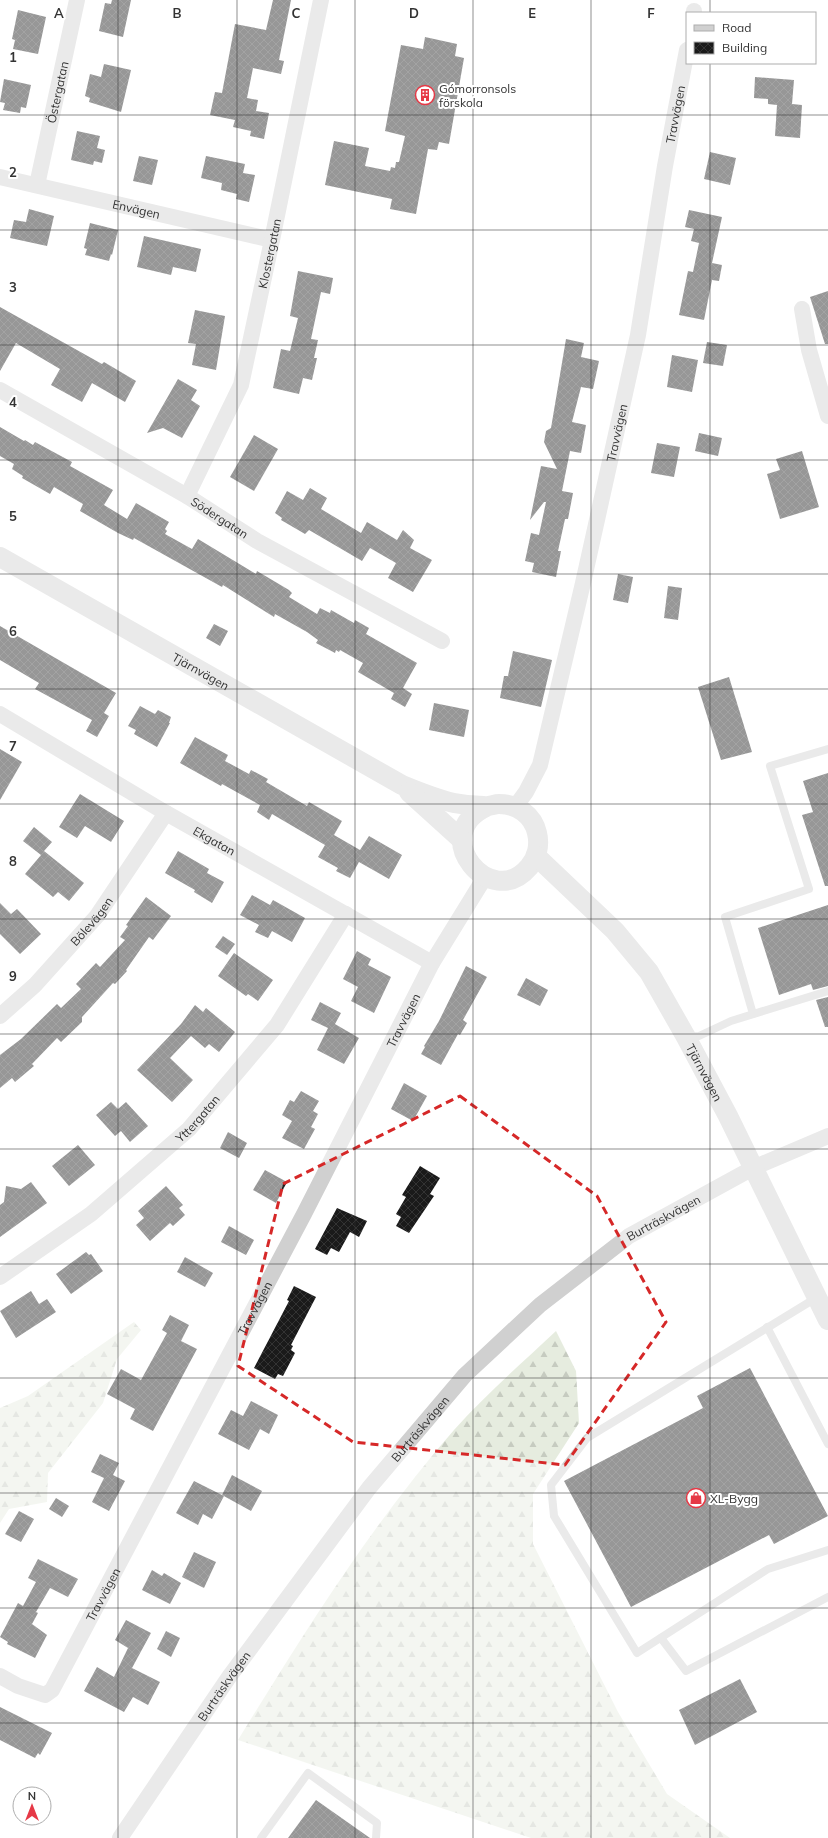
<svg xmlns="http://www.w3.org/2000/svg" width="828" height="1838" font-family="Mulish,sans-serif">
<style>
.forest{fill:url(#forest-firs)}
.building{fill:url(#building-cross-hatch)}
.lines{fill:none;stroke-linecap:round;stroke-linejoin:round}
.service{stroke:#d0d0d0;stroke-width:8}
.minor{stroke:#d0d0d0;stroke-width:16}
.tertiary{stroke:#d0d0d0;stroke-width:20}
.marked{fill:none;stroke:#d62828;stroke-width:3;stroke-dasharray:8 5;stroke-linejoin:round}
.grid{fill:none;stroke:#333;stroke-width:1;stroke-opacity:0.55}
.labels{text-anchor:middle;dominant-baseline:central;stroke-width:4;stroke-linejoin:round;paint-order:stroke}
.poi-label{font-size:12px;fill:#333;stroke:#fff;text-anchor:start}
.street-label{font-size:12px;fill:#333;stroke:#fff}
.grid-label{font-size:13px;text-anchor:middle;font-weight:bold;fill:#333;stroke:#fff;stroke-width:4;stroke-linejoin:round;paint-order:stroke}
</style>
<defs>
<pattern id="forest-firs" width="22" height="20" patternUnits="userSpaceOnUse"><rect width="22" height="20" fill="#e6ecdf"/><path d="M5 1l3.5 6h-7zM16 11l3.5 6h-7z" fill="#c6cbc0"/></pattern>
<pattern id="building-cross-hatch" width="8" height="8" patternUnits="userSpaceOnUse"><rect width="8" height="8" fill="#1a1a1a"/><path d="M0 0l8 8M0 8l8-8" fill="none" stroke="#333"/></pattern>
</defs>
<rect width="100%" height="100%" fill="#fff"/>
<g class="forest">
<path d="M134 1322 141 1330 117 1359 103 1403 48 1473 47 1502 9 1509 0 1523V1408L28 1396Z"/>
<path d="M556 1331 576 1371 579 1423 533 1494V1544L618 1712 667 1794 730 1838H531L238 1740C304 1633 371 1525 454 1430 485 1395 522 1363 556 1331Z"/>
</g>
<g class="building">
<path d="M112 0H131L123 37 99 31 105 3 111 4Z"/>
<path d="M273 0H291L279 60 284 61 281 74 253 68 247 98 258 100 256 111 269 113 264 139 250 136 251 131 233 127 235 120 210 115 215 92 222 93 235 24 266 30Z"/>
<path d="M18 10 46 17 38 54 13 49 15 40 12 39Z"/>
<path d="M425 37 457 44 455 56 464 58 449 144 439 142 437 150 428 149 416 214 390 209 392 199 325 185 334 141 369 148 365 166 390 171 391 167 395 168 396 162H399L405 136 385 131 401 45 423 49Z"/>
<path d="M104 64 131 70 121 112 89 102 90 98 85 96 90 74 101 77Z"/>
<path d="M755 77 794 80 792 104 802 105 800 138 775 136 777 105 768 104V99L754 98Z"/>
<path d="M4 79 31 85 26 108 21 107 20 113 3 110 5 103 0 102Z"/>
<path d="M77 131 100 136 97 148 105 150 102 163 94 161 93 165 71 160Z"/>
<path d="M710 152 736 158 730 185 704 179Z"/>
<path d="M139 156 158 160 152 185 133 181Z"/>
<path d="M206 156 245 164 243 173 255 175 249 202 236 199 237 194 221 190 222 183 201 178Z"/>
<path d="M29 209 54 216 47 246 10 238 14 220 26 222Z"/>
<path d="M689 210 722 217 712 263 722 265 719 281 712 280 704 320 679 315 688 271 693 272 699 243 691 241 694 229 685 227Z"/>
<path d="M90 223 118 230 112 255 111 254 109 261 85 255 87 249 84 248Z"/>
<path d="M144 236 201 249 196 272 173 267 171 275 137 267Z"/>
<path d="M298 271 333 278 330 294 321 292 311 339 318 340 314 358H317L312 380 303 378 299 394 273 388 281 349 290 351 298 318 290 316Z"/>
<path d="M828 291V344H825L810 297Z"/>
<path d="M0 307 102 364 104 362 136 381 125 402 92 383 82 402 51 385 60 369 16 343 0 371Z"/>
<path d="M195 310 225 316 216 370 192 365 196 344 188 343Z"/>
<path d="M566 339 584 343 581 357 599 361 593 389 581 387 572 422 586 425 581 453 570 451 562 491 573 493 568 519H565L558 551H561L556 577 532 572 534 563 525 561 531 533 539 535 546 502H544L530 520 541 466 557 469 544 442 546 431 551 428Z"/>
<path d="M707 342 727 345 723 366 703 363Z"/>
<path d="M672 355 698 360 692 392 667 387Z"/>
<path d="M178 379 197 390 191 400 200 406 182 438 163 428 147 433Z"/>
<path d="M0 427 24 441 25 440 33 445 35 442 72 462 70 466 113 490 104 505 127 519 136 503 169 522 165 529 167 531 165 534 192 549 198 539 256 574 257 571 289 590 292 593 289 597 317 614 320 608 330 613 331 610 354 623 355 620 369 628 366 634 417 663 403 688 412 694 405 707 391 699 394 693 358 672 363 663 340 650 339 652 336 650 335 653 316 643 318 640 307 632 275 614 274 617 223 585 222 587 134 538 133 540 118 533 80 511 83 504 54 487 50 494 22 478 23 476 12 469 14 464 0 456Z"/>
<path d="M699 433 722 438 718 456 695 451Z"/>
<path d="M254 435 278 449 254 491 230 477Z"/>
<path d="M657 443 680 447 674 477 651 473Z"/>
<path d="M802 451 819 507 780 519 767 474 780 470 776 459Z"/>
<path d="M310 488 327 498 321 509 361 533 367 522 397 540 403 530 414 540 410 548 432 560 413 592 388 578 396 563 370 548 362 561 309 530 305 534 281 520 282 518 275 513 287 491 303 500Z"/>
<path d="M618 574 633 577 628 603 613 600Z"/>
<path d="M668 586 682 588 678 620 664 618Z"/>
<path d="M214 624 228 631 220 646 206 638Z"/>
<path d="M0 626 116 693 104 713 109 716 97 737 86 731 92 720 35 689 39 683 0 660Z"/>
<path d="M513 651 552 660 541 707 500 698 504 676H508Z"/>
<path d="M729 677 752 752 721 760 698 687Z"/>
<path d="M434 703 469 710 464 737 429 730Z"/>
<path d="M140 706 155 714 158 710 171 717 169 723H170L157 747 134 734 136 730 128 726Z"/>
<path d="M195 737 228 755 225 761 249 774 251 770 268 779 266 782 307 806 309 802 342 821 334 835 360 850 369 836 402 855 389 879 359 862 350 878 336 871 338 868 318 857 325 845 272 814 269 820 257 812 260 805 222 784 221 786 180 763Z"/>
<path d="M0 749 22 762 0 800Z"/>
<path d="M828 773V886H825L802 815 813 812 803 781Z"/>
<path d="M80 794 124 821 111 842 85 826 77 838 59 827Z"/>
<path d="M34 827 52 842 44 851 84 883 69 901 58 892 53 897 25 874 41 855 23 841Z"/>
<path d="M178 851 209 869 207 873 224 882 212 903 194 892 195 890 165 873Z"/>
<path d="M252 895 270 905 273 900 305 918 292 942 272 931 268 938 255 932 259 925 240 915Z"/>
<path d="M146 897 171 916 153 940 149 937 126 970 127 971 115 984 113 983 82 1017V1022L61 1042 57 1038 32 1064 34 1066 15 1082 12 1078 0 1088V1055L21 1039 57 1004 61 1008 81 989 76 984 96 963 100 967 125 940 120 937 128 926 126 925Z"/>
<path d="M0 903 11 914 17 909 41 934 20 954 0 934Z"/>
<path d="M828 905V986L813 990 811 984 779 995 758 928Z"/>
<path d="M223 936 235 944 227 955 215 947Z"/>
<path d="M357 951 371 959 368 965 391 977 374 1013 351 1001 358 987 343 979Z"/>
<path d="M234 953 273 980 258 1001 248 994 246 996 218 976Z"/>
<path d="M466 966 487 977 463 1020 467 1023 460 1035 458 1034 441 1065 421 1054 425 1047 424 1046 439 1021Z"/>
<path d="M526 978 548 990 540 1006 517 995Z"/>
<path d="M828 997V1027H825L816 1000Z"/>
<path d="M320 1002 341 1013 335 1024 359 1038 344 1064 317 1050 328 1028 311 1020Z"/>
<path d="M195 1005 203 1012 206 1008 235 1032 219 1052 209 1044 205 1048 191 1036 170 1058 193 1080 172 1102 137 1070 181 1024Z"/>
<path d="M404 1083 427 1096 413 1121 391 1109Z"/>
<path d="M301 1091 319 1101 313 1111 318 1114 311 1127 315 1129 304 1149 282 1138 292 1121 282 1115 290 1100 294 1102Z"/>
<path d="M111 1102 118 1109 126 1102 148 1126 130 1142 121 1131 115 1136 96 1115Z"/>
<path d="M228 1132 247 1143 239 1158 220 1148Z"/>
<path d="M78 1145 95 1165 69 1186 52 1166Z"/>
<path d="M420 1166 440 1178 430 1194 434 1196 409 1233 396 1226 401 1217 396 1214 406 1197 402 1195Z"/>
<path d="M265 1170 287 1182 276 1203 253 1190Z"/>
<path d="M31 1182 47 1203 0 1237V1205L4 1202 6 1186 21 1189Z"/>
<path d="M166 1186 183 1205 179 1208 185 1215 173 1226 170 1223 150 1241 136 1225 144 1218 138 1211Z"/>
<path d="M337 1208 367 1221 359 1237 350 1232 339 1252 331 1248 327 1255 315 1249Z"/>
<path d="M229 1226 254 1240 246 1255 221 1242Z"/>
<path d="M86 1252 89 1255 91 1254 103 1271 71 1294 56 1274Z"/>
<path d="M185 1257 213 1273 205 1287 177 1272Z"/>
<path d="M294 1286 316 1297 291 1345 293 1346 291 1350 295 1353 283 1376 278 1374 275 1379 254 1368 289 1301 287 1300Z"/>
<path d="M31 1291 39 1304 47 1299 56 1312 16 1338 0 1311Z"/>
<path d="M170 1315 189 1325 181 1341 197 1349 153 1431 130 1419 135 1409 107 1394 121 1369 141 1380 167 1333 162 1330Z"/>
<path d="M750 1368 828 1516 774 1544 769 1535 631 1607 564 1481 703 1408 697 1396Z"/>
<path d="M251 1401 278 1415 269 1434 260 1429 249 1450 218 1434 231 1410 243 1416Z"/>
<path d="M100 1454 119 1463 113 1475 125 1481 109 1511 92 1502 104 1478 91 1472Z"/>
<path d="M232 1475 262 1491 251 1511 222 1495Z"/>
<path d="M194 1481 224 1496 212 1519 203 1514 198 1525 176 1513Z"/>
<path d="M56 1498 69 1506 62 1517 49 1509Z"/>
<path d="M19 1511 34 1519 21 1542 5 1534Z"/>
<path d="M194 1552 216 1562 204 1588 182 1577Z"/>
<path d="M38 1559 78 1579 68 1597 50 1588 36 1612 38 1613 32 1624 47 1635 35 1658 7 1644 8 1642 0 1637 18 1603 23 1606 36 1582 28 1578Z"/>
<path d="M152 1570 162 1576 164 1573 181 1583 170 1604 142 1590Z"/>
<path d="M126 1620 151 1633 132 1668 160 1682 148 1705 133 1697 124 1712 84 1691 97 1667 114 1677 128 1648 115 1640Z"/>
<path d="M166 1631 180 1638 171 1657 157 1649Z"/>
<path d="M740 1679 757 1712 695 1745 679 1710Z"/>
<path d="M0 1707 52 1733 40 1755 38 1753 35 1758 0 1740Z"/>
<path d="M316 1800 370 1838H288Z"/>
</g>
<g class="lines">
<g class="service">
<path d="M753 1014 725 917 809 889 770 766 828 749"/>
<path d="M687 1037 699 1036 731 1021 828 991"/>
<path d="M816 1298 587 1438 551 1485 554 1516 637 1653 768 1569 828 1550"/>
<path d="M767 1327 828 1444"/>
<path d="M661 1638 686 1671 828 1597"/>
<path d="M261 1838 308 1773 377 1823 376 1838"/>
</g>
<g class="minor">
<path d="M694 13V11"/>
<path id="s1" d="M0 177 272 240"/>
<path id="s2" d="M37 185 77 0"/>
<path d="M802 309 809 350 828 416"/>
<path id="s3" d="M0 390 187 496 257 541 442 641"/>
<path id="s4" d="M187 496 241 385 272 240 321 0"/>
<path id="s5" d="M0 714 166 813 432 963"/>
<path id="s6" d="M515 807 526 792 540 765 583 583 638 335 665 166 687 50"/>
<path id="s7" d="M0 1016 35 985 97 916 166 813"/>
<path id="s8" d="M0 1277 91 1214 189 1129 277 1025 346 914"/>
<path id="s9" d="M0 1676 18 1686 45 1695 52 1690 304 1214 432 963 485 877"/>
<path id="s10" d="M120 1838 229 1677 303 1577 369 1488 465 1375 540 1305 629 1236 753 1168 828 1136"/>
</g>
<g class="tertiary">
<path id="s11" d="M0 557 402 785C419 792 436 799 454 803 464 805 475 806 484 806 489 807 494 804 499 804 517 804 533 815 537 833 540 845 537 858 529 867 491 912 427 835 486 807"/>
<path d="M409 792 462 840"/>
<path id="s12" d="M536 856 615 931 649 972 686 1037 728 1116 828 1320"/>
</g>
</g>
<path d="M0 0H828V1838H0ZM460 1096 597 1196 666 1322 565 1465 353 1442 238 1366 283 1184Z" fill="#fff" fill-opacity=".55" fill-rule="evenodd"/>
<path class="marked" d="M460 1096 597 1196 666 1322 565 1465 353 1442 238 1366 283 1184Z"/>
<path class="grid" d="M118 0V1838M237 0V1838M355 0V1838M473 0V1838M591 0V1838M710 0V13M710 63V1838M0 115H828M0 230H828M0 345H828M0 460H828M0 574H828M0 689H828M0 804H828M0 919H828M0 1034H828M0 1149H828M0 1264H828M0 1378H828M0 1493H828M0 1608H828M0 1723H828"/>
<defs>
<symbol id="building-ring" viewBox="-11 -11 22 22"><circle r="9.5" fill="#fff" stroke="#e63946" stroke-width="1.5"/><path d="M-4-6H4V6H1V3H-1V6H-4ZM-2.5-4.3h1.7v1.8h-1.7ZM.8-4.3h1.7v1.8H.8ZM-2.5-1h1.7V.8h-1.7ZM.8-1h1.7V.8H.8Z" fill="#e63946"/></symbol>
<symbol id="shop-ring" viewBox="-11 -11 22 22"><circle r="9.5" fill="#fff" stroke="#e63946" stroke-width="1.5"/><path d="M-5-2.5h2.3a2.7 3.5 0 0 1 5.4 0H5L5.5 6h-11ZM-1.5-2.5h3a1.5 2.3 0 0 0-3 0Z" fill="#e63946"/></symbol>
</defs>
<g fill-rule="evenodd">
<use href="#building-ring" x="414" y="84" width="22" height="22"/>
<use href="#shop-ring" x="685" y="1487" width="22" height="22"/>
</g>
<g class="labels">
<g class="poi-label">
<text x="439" y="88">Gómorronsols<tspan x="439" dy="14">förskola</tspan></text>
<text x="710" y="1498">XL-Bygg</text>
</g>
<g class="street-label">
<text stroke="none"><textPath href="#s2" startOffset="95">Östergatan</textPath></text>
<text stroke="none"><textPath href="#s6" startOffset="714">Travvägen</textPath></text>
<text stroke="none"><textPath href="#s1" startOffset="140">Envägen</textPath></text>
<text stroke="none"><textPath href="#s4" startOffset="258">Klostergatan</textPath></text>
<text stroke="none"><textPath href="#s6" startOffset="390">Travvägen</textPath></text>
<text stroke="none"><textPath href="#s3" startOffset="254">Södergatan</textPath></text>
<text stroke="none"><textPath href="#s11" startOffset="231">Tjärnvägen</textPath></text>
<text stroke="none"><textPath href="#s5" startOffset="249">Ekgatan</textPath></text>
<text stroke="none"><textPath href="#s7" startOffset="132">Bölevägen</textPath></text>
<text stroke="none"><textPath href="#s9" startOffset="814">Travvägen</textPath></text>
<text stroke="none"><textPath href="#s12" startOffset="277">Tjärnvägen</textPath></text>
<text stroke="none"><textPath href="#s8" startOffset="254">Yttergatan</textPath></text>
<text stroke="none"><textPath href="#s10" startOffset="832">Burträskvägen</textPath></text>
<text stroke="none"><textPath href="#s9" startOffset="490">Travvägen</textPath></text>
<text stroke="none"><textPath href="#s10" startOffset="508">Burträskvägen</textPath></text>
<text stroke="none"><textPath href="#s9" startOffset="166">Travvägen</textPath></text>
<text stroke="none"><textPath href="#s10" startOffset="184">Burträskvägen</textPath></text>
</g>
</g>
<g class="grid-label">
<text x="59" y="18">A</text>
<text x="177" y="18">B</text>
<text x="296" y="18">C</text>
<text x="414" y="18">D</text>
<text x="532" y="18">E</text>
<text x="651" y="18">F</text>
<text x="13" y="62">1</text>
<text x="13" y="177">2</text>
<text x="13" y="292">3</text>
<text x="13" y="407">4</text>
<text x="13" y="521">5</text>
<text x="13" y="636">6</text>
<text x="13" y="751">7</text>
<text x="13" y="866">8</text>
<text x="13" y="981">9</text>
</g>
<rect x="686" y="12" width="130" height="52" fill="#ffffff" stroke="#adadad"/>
<rect x="694" y="25" width="20" height="6" fill="#d0d0d0" stroke="#adadad"/>
<text x="722" y="32" font-size="12" fill="#333333">Road</text>
<rect x="694" y="42" width="20" height="12" fill="url(#building-cross-hatch)" stroke="#adadad"/>
<text x="722" y="52" font-size="12" fill="#333333">Building</text>
<g transform="translate(32 1806)"><circle r="19" fill="#ffffff" stroke="#adadad"/>
<path d="M0-3L7 15L0 10L-7 15Z" fill="#e63946"/>
<text y="-6" font-size="11" font-weight="bold" text-anchor="middle" fill="#333333">N</text>
</g>
</svg>
